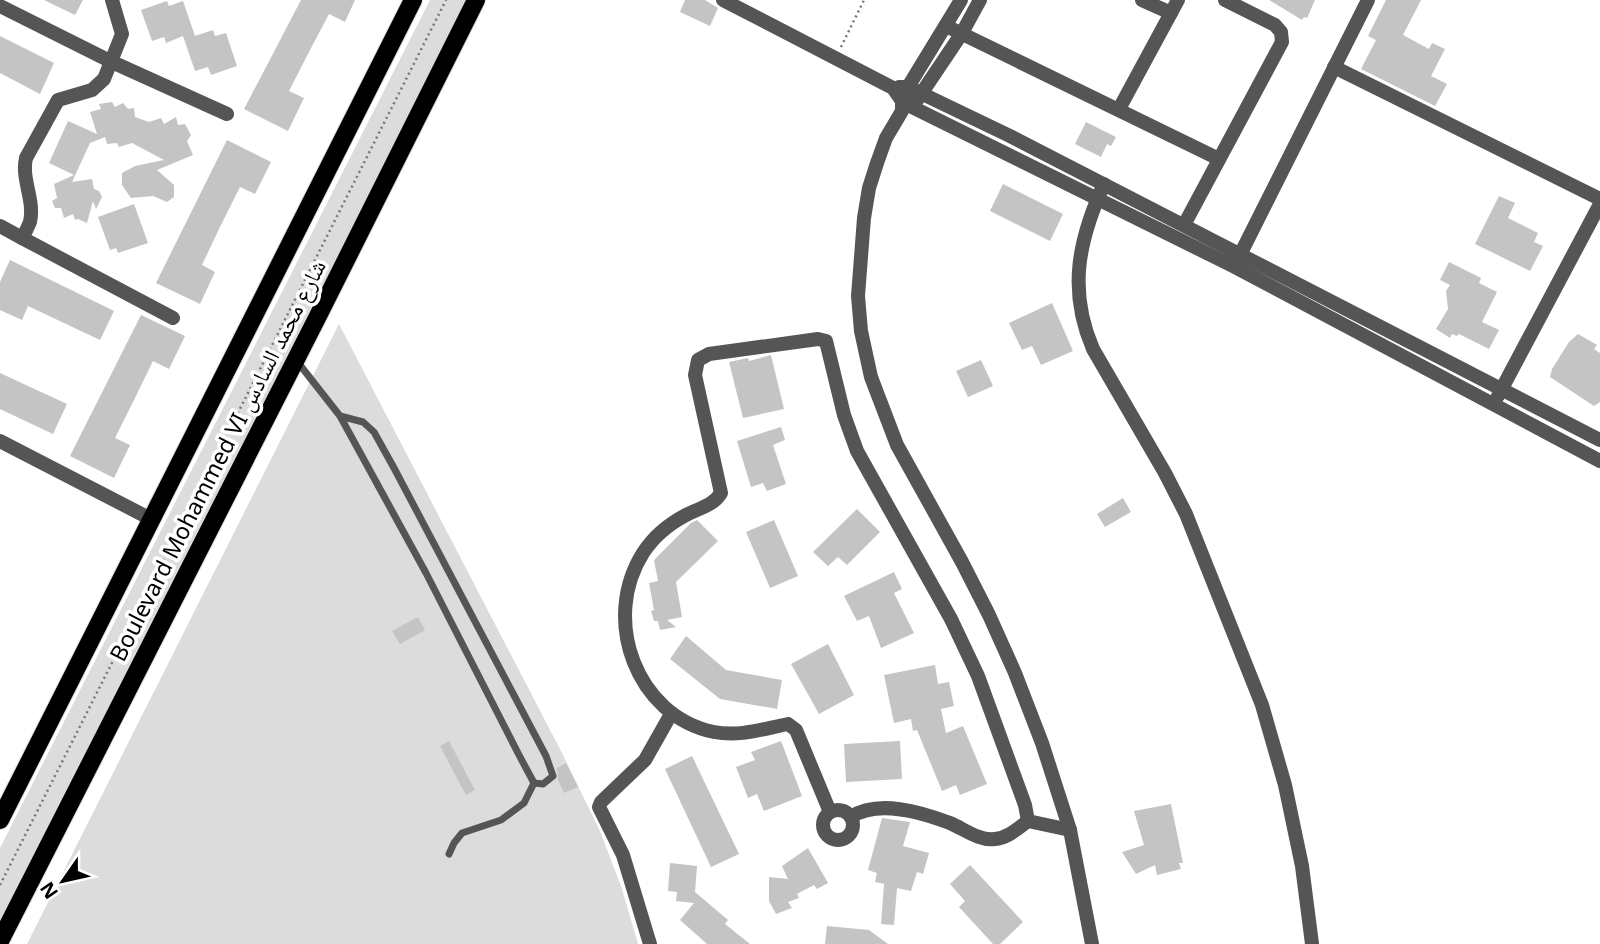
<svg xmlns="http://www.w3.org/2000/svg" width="1600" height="944" font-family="'Noto Sans','Noto Naskh Arabic',sans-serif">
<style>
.green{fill:#dcdcdc}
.building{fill:#c4c4c4}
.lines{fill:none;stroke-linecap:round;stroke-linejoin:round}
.primary-casing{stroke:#dbdbdb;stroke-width:20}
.path{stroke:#777;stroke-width:2.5;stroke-dasharray:2 3.5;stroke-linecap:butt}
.service{stroke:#555;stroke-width:7}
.minor{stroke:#555;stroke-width:14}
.primary{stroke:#000;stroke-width:18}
.labels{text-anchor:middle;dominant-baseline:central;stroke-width:7;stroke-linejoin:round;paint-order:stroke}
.street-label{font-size:23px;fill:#000;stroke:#fff}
</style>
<rect width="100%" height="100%" fill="#fff"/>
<g class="green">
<path d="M430 0H468L0 929V848Z"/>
<path d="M339 324 562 753 600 831 622 889 638 944H27Z"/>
</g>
<g class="building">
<path d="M44 0H83L75 15Z"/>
<path d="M301 0H355L345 22 329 14 309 52 289 91 304 98 288 131 244 109Z"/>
<path d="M685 0H705L718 8 710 26 680 12Z"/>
<path d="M1269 0H1315L1307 18 1304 17 1302 20Z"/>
<path d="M1386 0H1421L1403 35 1429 49 1432 43 1445 49 1431 76 1447 84 1435 106 1361 69 1376 40 1368 36Z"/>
<path d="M167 1 169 6 183 1 195 36 213 30 215 36 226 33 237 66 211 75 208 67 195 71 183 36 166 43 164 37 152 41 141 10Z"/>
<path d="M0 36 54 63 40 94 0 73Z"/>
<path d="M112 102 115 107 123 103 128 109 134 108 135 117 149 122 161 118 164 124 176 117 178 125 185 124 191 135 187 141 193 155 157 170 174 185V197L167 202 153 196 131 198 122 185V173L135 166 164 160 132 143 119 147 117 143 107 144 105 137 90 143 72 182 92 179 94 189 99 191 102 197 96 209 93 201 87 223 78 219 75 220 73 214 64 218 61 208H55L52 201 57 198 54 184 74 175 49 163 68 121 97 134 90 112 101 109 99 104Z"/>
<path d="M1086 122 1116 137 1111 146 1107 144 1101 157 1075 144Z"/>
<path d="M227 140 271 162 255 194 240 187 219 229 202 265 215 272 200 304 156 283Z"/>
<path d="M1003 184 1063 214 1050 241 990 211Z"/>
<path d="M1499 196 1515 203 1508 218 1538 233 1534 242 1543 246 1530 271 1475 244Z"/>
<path d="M134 204 148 243 118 253 116 248 110 250 98 217Z"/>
<path d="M10 260 114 311 100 340 28 306 22 320 0 310V282Z"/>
<path d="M1449 262 1481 278 1479 283 1497 292 1482 322 1499 330 1489 349 1459 334 1457 336 1452 334 1450 338 1436 329 1448 309 1446 291 1450 285 1440 280Z"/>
<path d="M1052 303 1073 351 1041 365 1032 346 1022 350 1009 323Z"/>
<path d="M141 315 185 336 169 369 153 361 133 402 115 438 130 445 114 478 70 456Z"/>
<path d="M1578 334 1597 345 1594 349 1600 353V402L1594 406 1550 377 1552 369 1569 342Z"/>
<path d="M771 355 784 409 743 418 729 362 748 358 749 361Z"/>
<path d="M981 360 993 386 968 397 956 371Z"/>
<path d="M0 373 67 404 53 434 0 409Z"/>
<path d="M781 427 785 440 773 445 786 484 767 491 763 483 751 487 737 441Z"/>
<path d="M1123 498 1131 512 1105 527 1097 514Z"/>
<path d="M857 509 880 532 847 565 838 557 828 566 813 552Z"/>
<path d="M697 520 718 541 676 582 682 617 667 620 676 627 660 630 658 621H654L651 611 654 610 649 583 658 581 654 560 691 523Z"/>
<path d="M774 520 798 576 770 588 746 532Z"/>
<path d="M894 572 902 589 894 593 914 633 881 648 869 616 857 621 844 596Z"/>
<path d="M418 617 425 630 400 644 392 631Z"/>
<path d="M686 636 726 670 782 680 777 709 720 699 670 659Z"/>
<path d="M828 644 854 695 819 714 791 664Z"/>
<path d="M935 665 938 684 949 682 954 706 941 709 946 733 963 726 987 784 960 795 956 785 942 791 917 730 913 731 911 719 894 723 884 675Z"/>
<path d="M449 741 475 790 466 795 440 746Z"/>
<path d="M781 741 802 796 764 811 757 794 748 798 736 767 755 760 751 752Z"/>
<path d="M900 741 902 779 846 782 844 744Z"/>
<path d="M692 756 739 854 711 867 665 769Z"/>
<path d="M566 763 578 787 564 793 558 780 557 768Z"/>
<path d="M1171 804 1183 863H1179L1181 869 1157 875 1155 865 1136 874 1122 852 1144 845 1134 811Z"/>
<path d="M882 818 910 822 903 846 929 853 923 874 917 872 911 891 897 888 894 925 881 924 884 884 875 882 877 873 868 870Z"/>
<path d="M808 848 828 883 817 889 814 885 797 894 799 898 788 902 792 908 776 914 769 901V877L788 879 782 866Z"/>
<path d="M670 863 697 866 695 892 728 920 725 924 750 944H707L680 920 694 903 676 901 677 892 668 891Z"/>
<path d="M970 865 1023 922 1000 944H993L959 907 965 901 950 884Z"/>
<path d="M827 926 869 930 888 944H825Z"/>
</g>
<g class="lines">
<defs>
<g id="primary">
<path d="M0 820 413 0"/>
<path d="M0 941 319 314 476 0"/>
</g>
</defs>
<use href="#primary" class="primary-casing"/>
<g class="path">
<path d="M841 47 864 0"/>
<path d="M0 885 446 0"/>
</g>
<g class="service">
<path d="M296 360 340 416 426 573 519 755 534 783 543 784 553 776 546 756 394 468 374 432 363 422 340 416"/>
<path d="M449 854 454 843 462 833 501 820 524 803 534 783"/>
</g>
<g class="minor">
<path d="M112 0 122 34 104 79 92 90 58 100 26 158C21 179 35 200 30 222 28 227 25 233 22 238L173 318"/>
<path d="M723 0 893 88 902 101 912 107 1235 267 1600 461"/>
<path d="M961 0 908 87 902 101V111L886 138 877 163 869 188 864 218 858 296 861 331 871 377 897 445 962 562 989 615 1015 673 1042 743 1070 830 1092 944"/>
<path d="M1142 0 1171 13"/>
<path d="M0 6 112 62 227 114"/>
<path d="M946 26 1219 159"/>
<path d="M1334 67 1600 199"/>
<path d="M899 87H908L1010 136 1600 440"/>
<path d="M917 100 962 33 980 0"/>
<path d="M1119 109 1178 0"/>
<path d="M1104 184C1078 241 1068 291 1093 349L1165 473 1186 514 1262 705 1285 785 1302 866 1312 944"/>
<path d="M1184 225 1282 42 1281 32 1275 25 1225 0"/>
<path d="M0 226 22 238"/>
<path d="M1238 259 1368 0"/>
<path d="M1498 396 1600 204"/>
<path d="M0 441 151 519"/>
<circle cx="838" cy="825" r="15"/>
<path d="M830 812 796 730 788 724C762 729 740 737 714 732 636 716 601 619 643 553 654 536 667 525 686 515 699 508 713 506 721 493L695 375 698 360 709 354 818 339 826 341 844 415 857 451 951 619 978 676 1025 805 1028 821"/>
<path d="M851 817C878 799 921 812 950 823 964 829 979 841 995 839 1008 838 1018 828 1028 821L1070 830"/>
<path d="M650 944 623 855 599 807 601 802 645 760 671 714"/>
</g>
<use href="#primary" class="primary"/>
</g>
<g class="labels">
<g class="street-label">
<text transform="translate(217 460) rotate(-63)">Boulevard Mohammed VI شارع محمد السادس</text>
</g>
</g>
<g transform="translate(63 881) rotate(236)" stroke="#ffffff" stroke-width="5" paint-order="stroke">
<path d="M0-5L12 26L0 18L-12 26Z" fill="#000000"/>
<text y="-10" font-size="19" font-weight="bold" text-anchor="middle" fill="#000000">N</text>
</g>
</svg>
